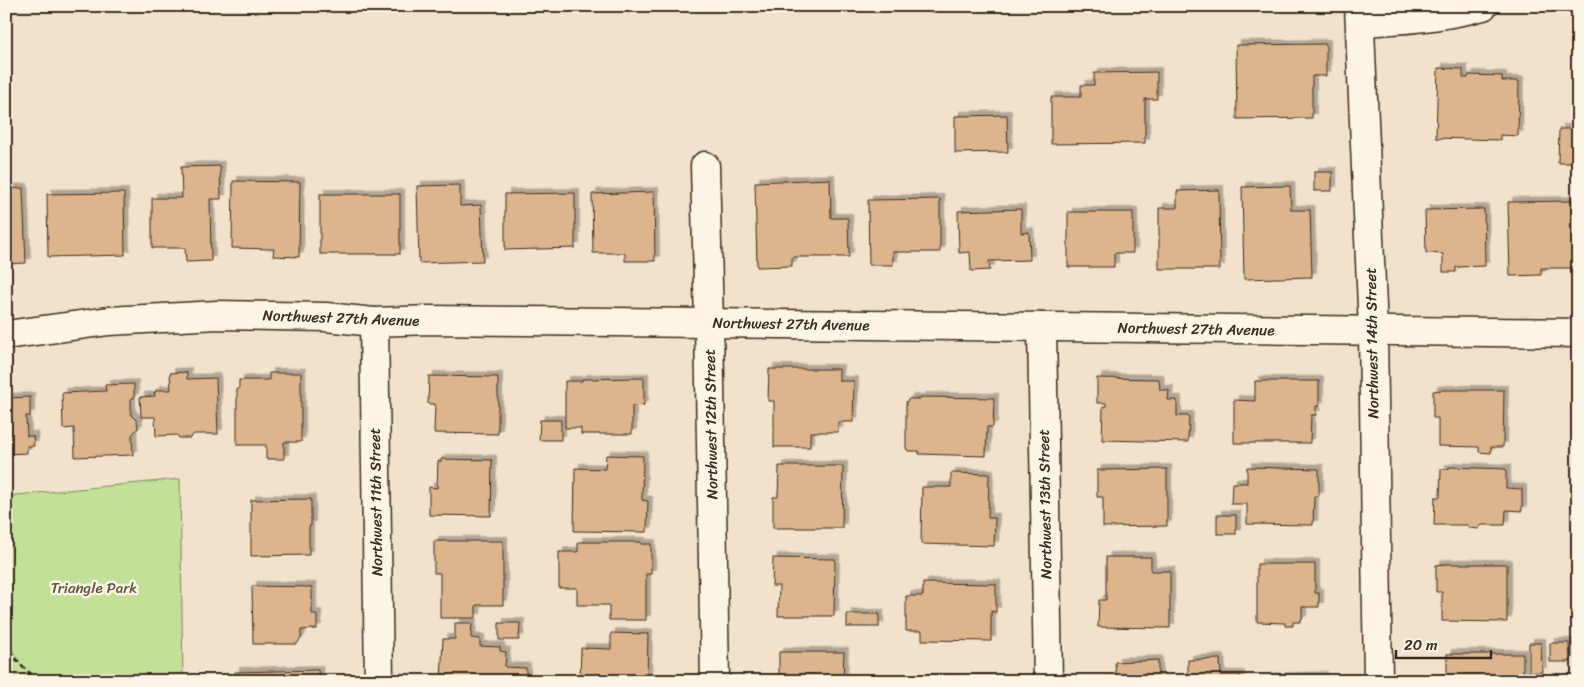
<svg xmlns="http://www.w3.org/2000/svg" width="1584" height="687" font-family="Sriracha,sans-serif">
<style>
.green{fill:#c2e098;stroke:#7e855b}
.building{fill:#dcb58d;stroke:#3b2a1e;filter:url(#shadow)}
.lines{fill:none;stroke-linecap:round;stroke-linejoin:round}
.street-casing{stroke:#3b2a1e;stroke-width:31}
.path{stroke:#3b2a1e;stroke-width:3;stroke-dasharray:5 4;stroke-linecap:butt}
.street{stroke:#fcf5e5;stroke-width:28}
.labels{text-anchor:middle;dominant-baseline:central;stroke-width:5;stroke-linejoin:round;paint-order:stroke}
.street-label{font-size:15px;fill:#3b2a1e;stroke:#fcf5e5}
.park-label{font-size:15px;fill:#5d583c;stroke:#fcf5e5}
</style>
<defs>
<filter id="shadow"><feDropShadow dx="4.5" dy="-4.5" stdDeviation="0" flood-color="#0004"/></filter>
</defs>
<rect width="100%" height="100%" fill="#f2e2cb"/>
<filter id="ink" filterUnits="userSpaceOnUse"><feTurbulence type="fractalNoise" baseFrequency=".02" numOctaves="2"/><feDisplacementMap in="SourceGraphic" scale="10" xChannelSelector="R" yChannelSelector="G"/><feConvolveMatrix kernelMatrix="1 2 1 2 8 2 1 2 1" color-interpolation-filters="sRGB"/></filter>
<g filter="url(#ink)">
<path class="green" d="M180 479 183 681H6V496Z"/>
<g class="building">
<path d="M1326 44V76H1312V118L1237 119 1236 45Z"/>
<path d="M1438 68 1463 69V78H1468L1469 75 1502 76V81H1519L1518 136 1500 135V140L1436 138Z"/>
<path d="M1157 72V99H1145V143L1051 144V97H1081V85H1094V73Z"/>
<path d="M1007 115 1008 152 955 153V116Z"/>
<path d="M1559 129H1578V163H1558Z"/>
<path d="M220 166 221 199H210L211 261 186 262 185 248H152V198H182L181 167Z"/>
<rect x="1314" y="172" width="18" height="19"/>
<path d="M830 179 831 218H848L849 257H792V266L757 267 755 182Z"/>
<path d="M233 181 300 182 299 257 273 256 274 249 232 248Z"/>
<path d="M460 185V206L481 205 483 261 419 263 417 186Z"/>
<path d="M1290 186 1291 210H1310L1312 277 1244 279 1242 187Z"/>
<path d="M23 188 26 263 6 264V189Z"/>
<path d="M1219 190 1220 269H1159V208H1177V191Z"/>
<path d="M654 192 655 261H625V253H593L592 194Z"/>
<path d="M124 193 125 255 48 257 47 194Z"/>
<path d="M575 193V248L505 250V194Z"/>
<rect x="320" y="194" width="80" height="60"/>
<path d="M940 199V252H893V265H869L868 200Z"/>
<path d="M1572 201 1573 268H1541V275L1510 276 1508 202Z"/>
<path d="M1021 209V233L1029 232 1030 260 989 261 990 270 971 271 970 252 959 253 958 211Z"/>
<path d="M1484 209 1485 266 1456 267V272H1443V254L1426 253 1425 210Z"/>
<path d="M1068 212H1133V253H1114V267H1068Z"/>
<path d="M769 369H839V381H854L853 422H838V432H810V447H774V401H768Z"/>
<path d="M187 372V379L216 378 218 434H194L190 438H179L177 435 156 436 155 417H141L140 397 155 396 154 392H156V390H171L170 373Z"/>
<path d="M269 373H301V442H284V459H266V445H237V389H239V380H269Z"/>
<path d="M429 376 498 377V434L434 433 435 404H428Z"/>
<path d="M644 378V405L632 406V434H581V428H565V381H582V379Z"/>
<path d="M1097 378 1159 379 1160 390H1169L1168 400H1177V416H1189L1188 442 1102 440 1103 406 1106 407V403H1097Z"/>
<path d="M1255 381H1319V406H1316V415H1311L1310 443H1234V400L1255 401Z"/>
<path d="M134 384V398H131V415L137 421 138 428 132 435 133 455 75 457 74 428 63 429 62 393 106 391 105 385Z"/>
<path d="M1442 390H1504L1503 447H1491V453L1479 452V447L1438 446V418H1433V391Z"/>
<path d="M30 397V416H26L27 436H33L34 446H27V453L6 454V398Z"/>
<path d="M921 397 994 398 993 427H987L986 456 919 454V451H908L906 448V402L909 399H921Z"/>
<path d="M540 420H561V440H539Z"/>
<path d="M606 455 643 456 642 500 648 501 647 532 574 531 575 468 605 469Z"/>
<path d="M441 459 492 460 491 516 429 515V487L437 488 438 461 441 462Z"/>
<path d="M779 466H843L842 528H773V497H778Z"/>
<path d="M1247 467 1319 469V496H1314L1313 525 1247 524V504H1231L1232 483H1247Z"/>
<path d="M1449 467 1506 469V488L1522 489V511L1506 510 1505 525H1482L1478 529 1470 528 1467 525H1434L1435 497H1440L1441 469H1449Z"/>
<path d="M1167 469V526L1103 527V497H1097V470Z"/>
<path d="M951 473 989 474 988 518H995L994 546 921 544 922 487H951Z"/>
<path d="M311 499V526H309V555L251 556V500Z"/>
<rect x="1217" y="515" width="19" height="19"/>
<path d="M434 541H503V605H476V618H440V573H434Z"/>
<path d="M578 542H641V544H651V574H646V620H609V605H577V588H559V552H578Z"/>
<path d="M1106 557H1151V571H1170V628L1098 627 1099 600H1106Z"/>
<path d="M773 558 835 559 834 616H778L779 586H772Z"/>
<path d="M1257 564H1315V593H1319V607H1302V620H1300V622H1293V626H1285V623L1257 622Z"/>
<path d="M1445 564H1507V622L1442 621V592H1436V565Z"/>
<path d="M923 583 996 584V612L991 611V641L922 640V631H906V596H923Z"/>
<path d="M252 586 312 587V614H317V629L301 630V638L297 644H253Z"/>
<rect x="847" y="614" width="32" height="13"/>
<path d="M455 623H472L471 638 480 639V646L500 647V651L506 652 505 667 526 668V681H441L443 639H455Z"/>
<path d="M499 623H520L519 640H499Z"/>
<path d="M611 633 648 634 647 680 653 681H580L581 648 611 649Z"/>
<path d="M1529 643H1541L1542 672 1529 673Z"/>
<path d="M1550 643H1569L1570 662H1550Z"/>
<path d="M779 652H844L843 681H779Z"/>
<rect x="1447" y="654" width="76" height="27"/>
<path d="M1220 659 1221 675H1240V681H1183V676H1188V660Z"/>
<path d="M1158 660V681H1101L1116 680 1115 662Z"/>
<path d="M318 670 319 681H235V672Z"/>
<path d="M1323 676V681H1265V678Z"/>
<path d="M924 678 992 679V681H924Z"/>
</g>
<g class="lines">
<defs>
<g id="street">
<path d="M1359 6 1373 330 1378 681"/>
<path d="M1361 22C1402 20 1442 17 1483 6"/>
<path d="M705 166 709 323 715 681"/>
<path d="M374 322 379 681"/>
<path d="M1042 327 1048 681"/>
<path d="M6 335 109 321 217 315 326 317 374 322 430 320 1578 333"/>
</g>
</defs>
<use href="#street" class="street-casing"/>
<path class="path" d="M6 643 19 663 38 681"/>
<use href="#street" class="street"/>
</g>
</g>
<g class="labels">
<g class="street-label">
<text transform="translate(341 318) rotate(2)">Northwest 27th Avenue</text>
<text transform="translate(791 324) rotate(1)">Northwest 27th Avenue</text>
<text transform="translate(1196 329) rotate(1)">Northwest 27th Avenue</text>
<text transform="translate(1372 343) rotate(-91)">Northwest 14th Street</text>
<text transform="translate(711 424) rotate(-91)">Northwest 12th Street</text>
<text transform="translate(376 502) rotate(-91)">Northwest 11th Street</text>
<text transform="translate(1045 504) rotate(-91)">Northwest 13th Street</text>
</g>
<g class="park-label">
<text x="94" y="588">Triangle Park</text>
</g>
</g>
<rect width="1584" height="687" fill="none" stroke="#fcf5e5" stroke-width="25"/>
<rect x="12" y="12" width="1559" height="662" fill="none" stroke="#3b2a1e" stroke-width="2" filter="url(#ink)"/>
<path d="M1396 650v8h95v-8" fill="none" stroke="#3b2a1e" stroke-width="2.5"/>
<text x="1404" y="650" font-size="15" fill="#3b2a1e" stroke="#fcf5e5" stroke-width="4" paint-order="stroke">20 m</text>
</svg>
